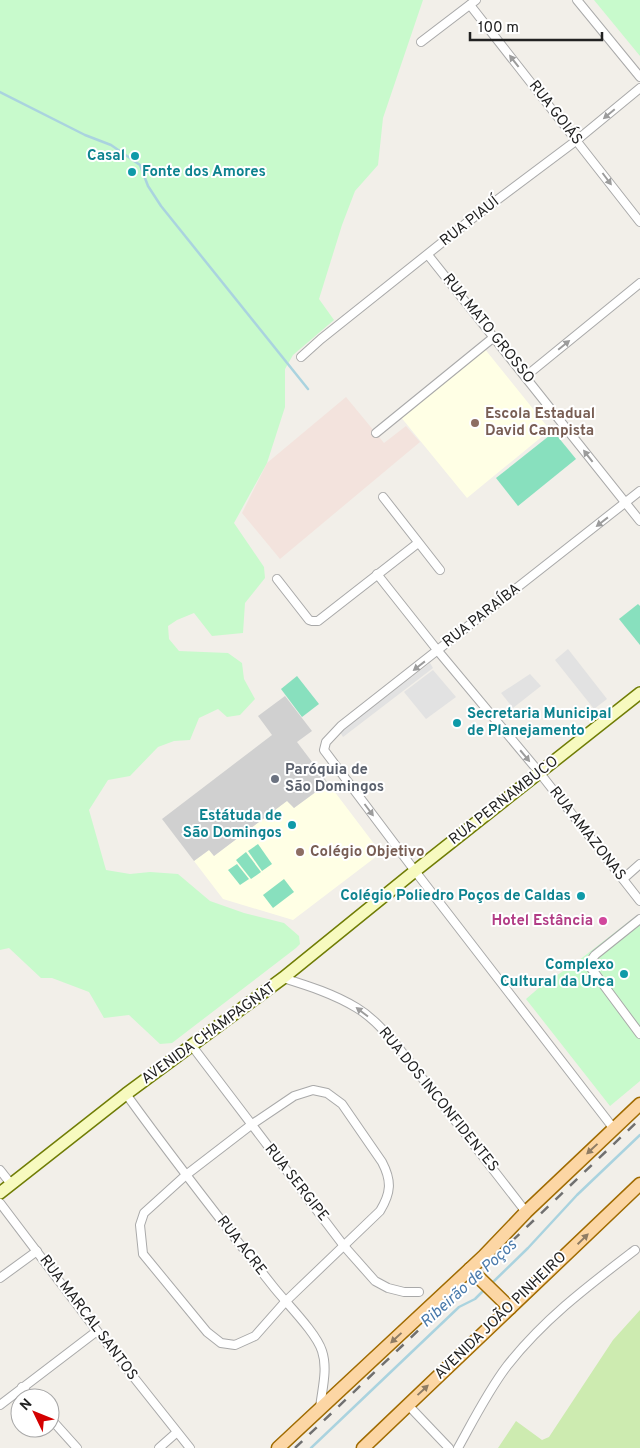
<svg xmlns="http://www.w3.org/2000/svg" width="640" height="1448" font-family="Overpass,sans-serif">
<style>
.education{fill:#ffffe5}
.religious{fill:#d0d0d0}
.military{fill:#f3e3dd}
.grass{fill:#cdebb0}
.park{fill:#c8facc}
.pitch{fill:#88e0be}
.parking{fill:#e2e2e2}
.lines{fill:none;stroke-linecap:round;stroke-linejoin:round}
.stream{stroke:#aad3df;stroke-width:2.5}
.street-casing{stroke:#a9a9a9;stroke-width:10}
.secondary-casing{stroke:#707d05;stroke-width:14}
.primary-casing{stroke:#a06b00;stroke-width:15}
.street{stroke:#fff;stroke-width:8}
.secondary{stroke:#f7fabf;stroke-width:11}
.primary{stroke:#fcd6a4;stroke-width:12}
.rail{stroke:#707070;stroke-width:2.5;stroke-dasharray:10 10;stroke-linecap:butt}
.oneway{fill:#9c9c9c}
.oneway2{fill:#8f7c63}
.culture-dot{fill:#0f9aa8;stroke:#fff;stroke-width:2}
.education-dot{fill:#8d6e63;stroke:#fff;stroke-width:2}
.worship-dot{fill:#6b7280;stroke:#fff;stroke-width:2}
.hotel-dot{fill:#d1479c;stroke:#fff;stroke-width:2}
.labels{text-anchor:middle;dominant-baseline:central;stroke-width:4;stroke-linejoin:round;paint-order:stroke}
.street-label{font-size:15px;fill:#222;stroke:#fff}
.culture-label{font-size:15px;font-weight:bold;fill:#0d838f;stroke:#fff;text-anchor:end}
.education-label{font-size:15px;font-weight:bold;fill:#785e54;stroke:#fff;text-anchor:start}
.worship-label{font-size:15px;font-weight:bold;fill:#5b616d;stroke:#fff;text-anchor:start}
.hotel-label{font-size:15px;font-weight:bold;fill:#b23c85;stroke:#fff;text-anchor:end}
.water-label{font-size:16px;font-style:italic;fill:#4a7aab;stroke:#fff}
</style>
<rect width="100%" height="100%" fill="#f2efe9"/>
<g class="education">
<path d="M484 348 550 430 467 498 400 416Z"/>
<path d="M328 783 381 853 293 920 223 899 194 861 209 850 214 856 288 800 294 808Z"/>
</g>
<path class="religious" d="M285 696 312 731 297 742 328 783 294 808 287 801 214 856 209 850 194 861 162 819 272 735 258 716Z"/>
<path class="military" d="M346 397 384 443 406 426 420 442 280 559 242 513 267 463Z"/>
<path class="grass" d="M640 1310V1448H498L516 1421 542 1440 549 1437 613 1340Z"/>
<g class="park">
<path d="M0 0H423L383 118 378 165 355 191 342 225 319 299 334 320 293 355 285 369V407L267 463 234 523 264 567 265 578 245 603 243 633 212 636 194 613 177 620 168 626 169 639 179 651 228 653 242 663 244 679 255 699 240 715 227 717 218 709 199 718 190 740 174 741 158 747 130 776 108 780 89 810 106 870 130 874 150 872 178 874 210 901 244 913 284 923 299 936 300 944 296 948 172 1043 160 1044 129 1015 104 1018 89 992 52 978H41L9 948 0 950Z"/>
<path d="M594 0H640V56Z"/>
<path d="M636 916 640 920V1081L610 1106 526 999 541 986 578 961Z"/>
</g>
<g class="pitch">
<path d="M554 432 576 459 518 506 496 478Z"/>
<path d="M638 604 640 606V645L619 619Z"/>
<path d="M297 676 319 704 302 717 281 689Z"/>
<path d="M258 844 272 864 262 871 248 851Z"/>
<path d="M246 852 261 872 251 879 236 860Z"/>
<path d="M237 864 249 879 240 885 228 870Z"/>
<path d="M284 879 294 892 273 908 263 895Z"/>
</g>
<g class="parking">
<path d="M568 649 607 699 594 709 555 660Z"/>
<path d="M430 663 433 668 343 737 340 732Z"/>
<path d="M433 670 456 697 426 719 404 692Z"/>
<path d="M530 674 541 686 513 708 501 693Z"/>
</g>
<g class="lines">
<g class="stream">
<path d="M0 92 85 135 111 145 140 165 148 186 161 206 308 389"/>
<path d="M491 1284 528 1248 577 1195 640 1135"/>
<path d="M311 1448 459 1307 475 1299 485 1289"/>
</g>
<defs>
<g id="street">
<path d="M577 0 640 77"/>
<path d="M470 5 640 222"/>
<path d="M421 42 476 0"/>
<path d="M428 255 640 521"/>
<path d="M301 357 321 339 469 221 577 140 640 88"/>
<path d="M526 376 640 283"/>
<path d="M376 433 494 337"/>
<path d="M383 497 440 570"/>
<path d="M377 574 438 651 539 772 640 901"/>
<path d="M277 579 309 620 312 621H318L418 543"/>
<path d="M623 879 640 864"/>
<path d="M640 919 595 955 589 963 591 968 640 1034"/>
<path d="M283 978C309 986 334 994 357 1008 372 1017 383 1030 395 1043L526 1212"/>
<path d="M192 1046 344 1246 375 1281 388 1288 404 1292H419"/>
<path d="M313 1090 327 1093 342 1104 382 1162C392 1181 391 1193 380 1211L285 1302 255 1336 235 1345 221 1343 207 1332 143 1254 140 1225 144 1213 186 1175 251 1125 294 1096Z"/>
<path d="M126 1094C173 1159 222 1222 272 1285 285 1302 316 1332 322 1351 328 1369 322 1389 320 1408"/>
<path d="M614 1129 415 871 324 750 326 742 341 726 640 491"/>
<path d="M0 1170 11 1184"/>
<path d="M0 1203 97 1331 190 1448"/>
<path d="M0 1278 37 1251"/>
<path d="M22 1387 32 1398"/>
<path d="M0 1405 97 1331"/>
<path d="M408 1405 449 1448"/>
<path d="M50 1418 77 1448"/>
<path d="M159 1448 176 1433"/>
<path d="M458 1448C473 1421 488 1391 507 1366 544 1319 588 1286 635 1250"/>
</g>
<path id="secondary" d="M0 1193 126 1094 283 978 415 871 640 693"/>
<g id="primary">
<path d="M470 1269 510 1308"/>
<path d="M278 1448 484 1256 526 1212 640 1104"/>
<path d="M363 1448 640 1184"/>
</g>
</defs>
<use href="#street" class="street-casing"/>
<use href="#secondary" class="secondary-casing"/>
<use href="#primary" class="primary-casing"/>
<use href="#street" class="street"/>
<use href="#secondary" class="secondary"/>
<use href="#primary" class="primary"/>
<path class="rail" d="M295 1448 640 1119"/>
</g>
<defs><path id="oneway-solid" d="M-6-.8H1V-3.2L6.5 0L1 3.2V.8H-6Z" transform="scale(1.25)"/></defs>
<g class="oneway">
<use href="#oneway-solid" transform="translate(514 61) rotate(-128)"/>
<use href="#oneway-solid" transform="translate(609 114) rotate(140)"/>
<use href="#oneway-solid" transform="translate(607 179) rotate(53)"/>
<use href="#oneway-solid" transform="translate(564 345) rotate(-39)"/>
<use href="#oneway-solid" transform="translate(588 456) rotate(-128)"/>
<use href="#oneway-solid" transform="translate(602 522) rotate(142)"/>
<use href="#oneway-solid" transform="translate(419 666) rotate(142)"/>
<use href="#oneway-solid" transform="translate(525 756) rotate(50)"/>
<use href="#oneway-solid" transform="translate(369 810) rotate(53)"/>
<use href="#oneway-solid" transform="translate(362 1012) rotate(-143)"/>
</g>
<g class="oneway2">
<use href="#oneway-solid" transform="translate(592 1149) rotate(137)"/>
<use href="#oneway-solid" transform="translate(583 1239) rotate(-44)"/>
<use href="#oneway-solid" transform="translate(396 1338) rotate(137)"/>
<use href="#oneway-solid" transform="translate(423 1390) rotate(-43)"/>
</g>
<g class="culture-dot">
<circle cx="135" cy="156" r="5"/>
<circle cx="132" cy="172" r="5"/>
<circle cx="457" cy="723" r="5"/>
<circle cx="292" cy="825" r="5"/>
<circle cx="581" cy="896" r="5"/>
<circle cx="624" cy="974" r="5"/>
</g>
<g class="education-dot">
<circle cx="475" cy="423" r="5"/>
<circle cx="300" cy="852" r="5"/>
</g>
<circle class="worship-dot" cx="275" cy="779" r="5"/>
<circle class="hotel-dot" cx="603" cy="921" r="5"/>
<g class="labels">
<g class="street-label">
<text transform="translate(555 113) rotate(52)">RUA GOIÁS</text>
<text transform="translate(470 222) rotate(-38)">RUA PIAUÍ</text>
<text transform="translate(488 329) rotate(51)">RUA MATO GROSSO</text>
<text transform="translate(482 616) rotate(-38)">RUA PARAÍBA</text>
<text transform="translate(504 801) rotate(-38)">RUA PERNAMBUCO</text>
<text transform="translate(587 834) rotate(52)">RUA AMAZONAS</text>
<text transform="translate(209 1034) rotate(-36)">AVENIDA CHAMPAGNAT</text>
<text transform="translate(438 1100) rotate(51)">RUA DOS INCONFIDENTES</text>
<text transform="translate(296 1183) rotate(52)">RUA SERGIPE</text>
<text transform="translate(241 1246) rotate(52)">RUA ACRE</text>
<text transform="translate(501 1316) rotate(-44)">AVENIDA JOÃO PINHEIRO</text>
<text transform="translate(88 1318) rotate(53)">RUA MARCAL SANTOS</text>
</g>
<g class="culture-label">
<text x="125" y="156">Casal</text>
<text x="142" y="172" text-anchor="start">Fonte dos Amores</text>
<text x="467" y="714" text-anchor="start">Secretaria Municipal<tspan x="467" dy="17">de Planejamento</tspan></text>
<text x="282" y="816">Estátuda de<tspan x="282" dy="17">São Domingos</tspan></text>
<text x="571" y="896">Colégio Poliedro Poços de Caldas</text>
<text x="614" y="965">Complexo<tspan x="614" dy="17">Cultural da Urca</tspan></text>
</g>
<g class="education-label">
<text x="485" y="414">Escola Estadual<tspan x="485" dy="17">David Campista</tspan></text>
<text x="310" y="852">Colégio Objetivo</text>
</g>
<g class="worship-label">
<text x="285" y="770">Paróquia de<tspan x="285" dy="17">São Domingos</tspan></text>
</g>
<g class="hotel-label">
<text x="593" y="921">Hotel Estância</text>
</g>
<g class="water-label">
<text transform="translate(469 1284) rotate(-42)">Ribeirão de Poços</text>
</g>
</g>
<g transform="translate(35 1413) rotate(313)"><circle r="24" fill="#ffffff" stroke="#a7a7a7"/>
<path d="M0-4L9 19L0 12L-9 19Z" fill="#d40000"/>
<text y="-8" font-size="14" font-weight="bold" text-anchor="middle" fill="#222222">N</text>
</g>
<path d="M470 32v8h132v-8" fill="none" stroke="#222222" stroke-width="2.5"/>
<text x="478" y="32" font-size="15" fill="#222222" stroke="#ffffff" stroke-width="4" paint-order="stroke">100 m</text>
</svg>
